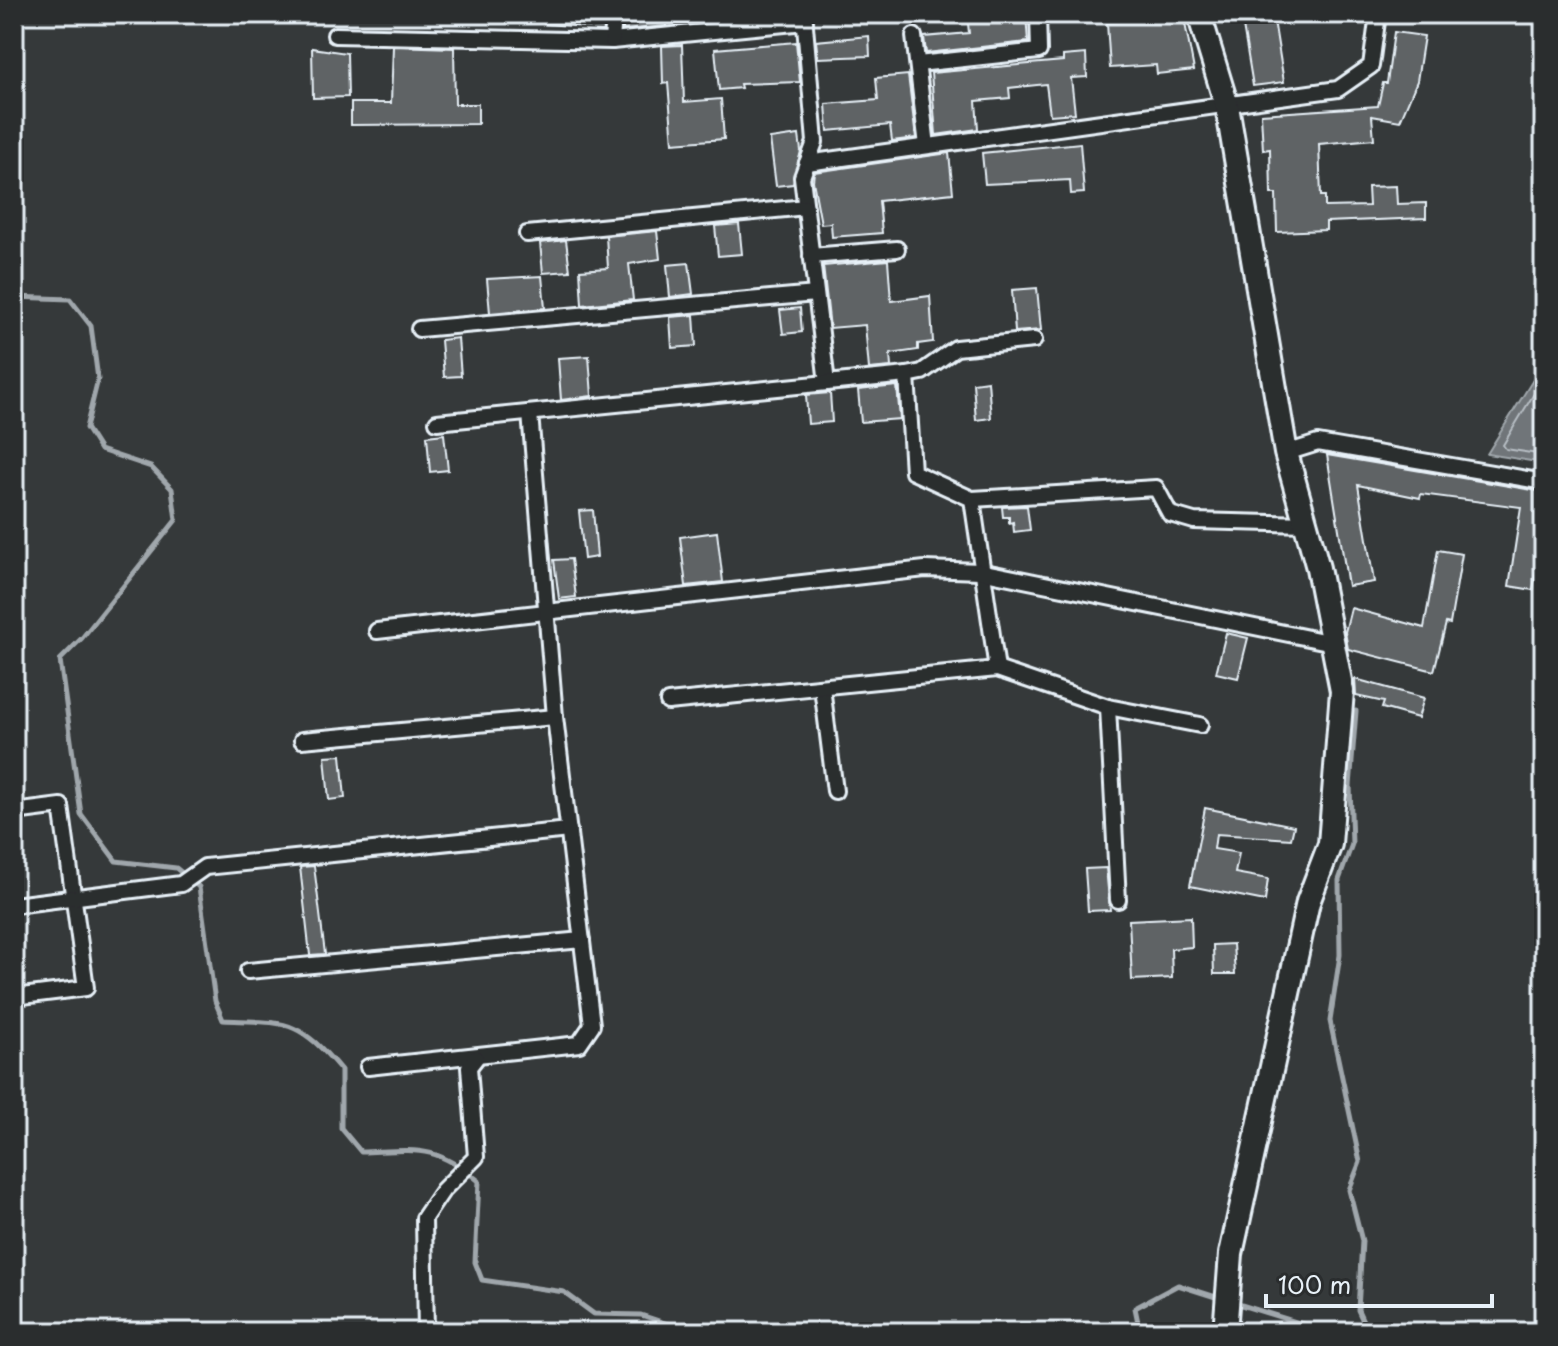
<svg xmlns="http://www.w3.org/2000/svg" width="1558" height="1346" font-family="'Playpen Sans',sans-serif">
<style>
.water{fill:#707579;stroke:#a0a7ac;stroke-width:2}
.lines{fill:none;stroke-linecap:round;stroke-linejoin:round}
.shore{stroke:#b8bfc5;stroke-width:2}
.stream{stroke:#a0a7ac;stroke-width:5}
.building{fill:#5f6365;stroke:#e8f1f8;stroke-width:2}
.street-casing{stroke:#e8f1f8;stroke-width:20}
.primary-casing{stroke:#e8f1f8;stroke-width:28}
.street{stroke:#2a2d2e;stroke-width:14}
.primary{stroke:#2a2d2e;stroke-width:22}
</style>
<rect width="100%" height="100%" fill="#35393a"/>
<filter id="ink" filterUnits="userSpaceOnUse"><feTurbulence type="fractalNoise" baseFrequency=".0125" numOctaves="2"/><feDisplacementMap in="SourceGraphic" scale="16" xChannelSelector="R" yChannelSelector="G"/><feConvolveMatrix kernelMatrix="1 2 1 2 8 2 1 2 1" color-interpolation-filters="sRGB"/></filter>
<g filter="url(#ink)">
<path class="water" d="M1544 362V463L1487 454Z"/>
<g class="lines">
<path class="shore" d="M1544 377 1503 445 1506 449 1544 455"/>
<g class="stream">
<path d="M14 297 70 299 91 326 98 379 86 428 100 450 151 467 172 489 176 520 82 638 60 660 81 814 116 861 176 868 199 887 215 1001 223 1020C288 1023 297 1018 341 1070V1128L361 1152C418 1150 433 1144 479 1181L475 1262 482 1280 564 1292 594 1314 641 1315 671 1325 673 1332"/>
<path d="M1356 711 1350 786 1352 844 1339 880 1340 955 1330 1021 1360 1162 1349 1190 1362 1241 1358 1310 1368 1332"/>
<path d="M1235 1303 1328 1332"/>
<path d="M1140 1332 1135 1308 1178 1285 1222 1299"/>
</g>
</g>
<g class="building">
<path d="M544 14H604L603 28 544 24Z"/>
<path d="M624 14H666V26L623 30Z"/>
<path d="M967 14H1026L1028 42 926 53 924 37 969 33Z"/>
<path d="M1241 14H1273L1284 82 1253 86Z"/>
<path d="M1184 18 1194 70 1157 74 1156 65 1110 68 1107 23Z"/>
<path d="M1394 32 1424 36 1417 81 1400 121 1372 116 1374 139 1319 144 1321 196H1325V207L1369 206 1368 187 1396 186 1397 204 1426 203V218L1326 222V230L1277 232 1276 194H1271L1270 149 1263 150 1261 114 1378 106 1383 83H1387Z"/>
<path d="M869 36 870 56 818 58 816 41Z"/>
<path d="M796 42 800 82 740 84 741 88 719 90 715 49Z"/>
<path d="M682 45 684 102 721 99 724 139 673 143 668 83 663 84 662 46Z"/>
<path d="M393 46 454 48 455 104H478V124L351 125V103H391Z"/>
<path d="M312 48 347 53 348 97 313 98Z"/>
<path d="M1086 54 1087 77 1071 78 1075 113 1050 115 1046 84 1009 88 1010 98 976 101 978 129 936 135 931 73 1063 61V56Z"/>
<path d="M908 75 916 138 892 141 890 125 828 131 826 104 878 100 876 78Z"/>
<path d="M799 135 801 151 793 184 776 186 770 139Z"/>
<path d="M1080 143 1084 193 1071 194 1070 180 985 184 982 153Z"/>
<path d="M949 153 953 193 879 201 882 233 832 237 831 223 821 224 813 181 814 172Z"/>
<path d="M739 224 742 254 718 256 715 226Z"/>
<path d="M657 231 660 259 629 264 633 300 582 305 580 270 608 268 606 236Z"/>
<path d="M566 240 570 271 543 273 540 243Z"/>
<path d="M888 260 891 301 930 296 933 342 918 344V350L890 354 891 367 869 369 865 325 830 328 823 266Z"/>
<path d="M689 263 693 294 670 297 667 265Z"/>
<path d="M542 276 545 308 490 313 487 279Z"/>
<path d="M1037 288 1041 330 1015 332 1012 290Z"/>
<path d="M800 308 802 332 783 334 780 310Z"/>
<path d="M694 315 696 346 672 348 670 317Z"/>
<path d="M458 338 461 376 444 377 441 340Z"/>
<path d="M589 356 592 396 561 400 558 358Z"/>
<path d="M988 381 991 418 976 420 973 383Z"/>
<path d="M897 386 900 419 861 422 858 390Z"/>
<path d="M830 393 832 422 808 424 806 395Z"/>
<path d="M444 434 448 470 430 472 427 436Z"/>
<path d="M1327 455 1544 492V520L1533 590 1509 586 1521 507 1421 494 1420 498 1358 485 1374 582 1348 586Z"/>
<path d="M1027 506 1030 530 1014 532 1013 522 1009 523V517H1003L1002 507Z"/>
<path d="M593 510 597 557 584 559 579 511Z"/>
<path d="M717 532 723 582 686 586 680 537Z"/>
<path d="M1438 550 1462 554 1450 624 1446 623 1434 671 1348 649 1345 632 1351 608 1424 628Z"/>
<path d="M571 559 576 597 559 599 554 560Z"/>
<path d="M1226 633 1248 638 1238 678 1216 673Z"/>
<path d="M1355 679 1424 698 1418 718 1382 708 1384 702 1356 696Z"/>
<path d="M341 755 345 798 329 800 325 756Z"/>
<path d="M1205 808 1294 826 1291 839 1216 834 1214 849 1239 853 1235 873 1268 879 1265 901 1190 886Z"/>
<path d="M314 866 325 954 310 955 300 867Z"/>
<path d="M1106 868 1110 910 1088 911 1085 869Z"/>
<path d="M1191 917 1192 947 1171 949 1172 978 1132 980 1129 920Z"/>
<path d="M1233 944 1235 974H1214L1213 945Z"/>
</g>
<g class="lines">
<defs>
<g id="street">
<path d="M804 14 815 142 802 177 827 383"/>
<path d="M335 35 612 41 805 22"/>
<path d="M914 36 927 146"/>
<path d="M612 41 614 14"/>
<path d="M918 64 1039 51 1038 14"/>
<path d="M807 163 1338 89 1371 66 1378 14"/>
<path d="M527 234 806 207"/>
<path d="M811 256 897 249"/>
<path d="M419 329 816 294"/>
<path d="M907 375 922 372 956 348 1034 340"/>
<path d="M437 422 907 375 913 472 972 499 997 669"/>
<path d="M1286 453 1318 443 1544 482"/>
<path d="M972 499 1156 488 1170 514 1194 521 1306 524"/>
<path d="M377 631 925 569 980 571 1333 643"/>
<path d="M822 687 835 791"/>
<path d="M668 702 997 669 1108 707 1200 725"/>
<path d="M1108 707 1118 900"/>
<path d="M302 740 555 717"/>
<path d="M14 812 61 806 86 988 14 997"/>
<path d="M14 905 181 884 205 867 569 830"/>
<path d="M248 971 582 940"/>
<path d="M368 1067 579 1044 592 1025 555 717 530 413"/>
<path d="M426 1332 424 1218 443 1190 476 1157 469 1067 476 1058"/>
</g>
<path id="primary" d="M1199 14 1227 106 1286 453 1318 568 1342 691 1330 844 1308 902 1231 1254 1225 1332"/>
</defs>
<use href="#street" class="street-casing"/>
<use href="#primary" class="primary-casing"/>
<use href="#street" class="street"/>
<use href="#primary" class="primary"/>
</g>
</g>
<rect width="1558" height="1346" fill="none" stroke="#2a2d2e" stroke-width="48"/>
<rect x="24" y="24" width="1510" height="1298" fill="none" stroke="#e8f1f8" stroke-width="3" filter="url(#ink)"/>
<path d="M1266 1294v12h226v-12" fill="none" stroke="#e8f1f8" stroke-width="4"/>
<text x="1278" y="1294" font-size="24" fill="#e8f1f8" stroke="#2a2d2e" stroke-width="6" paint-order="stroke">100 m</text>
</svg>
